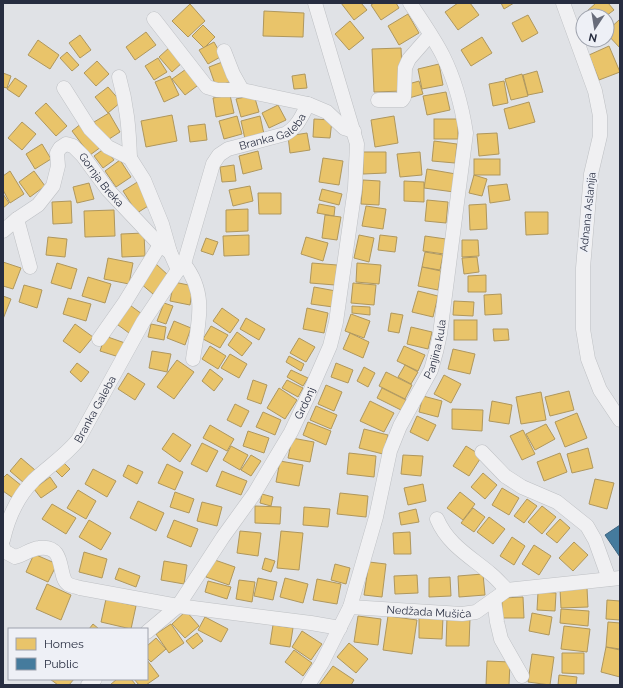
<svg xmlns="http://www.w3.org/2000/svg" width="623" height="688" font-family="Raleway,sans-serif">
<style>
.homes{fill:#e9c46a;stroke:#af975d}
.public{fill:#457b9d;stroke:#3c6481}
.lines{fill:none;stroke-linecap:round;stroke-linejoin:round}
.minor-casing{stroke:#bec0c4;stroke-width:15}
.minor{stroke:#f0f0f2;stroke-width:14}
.labels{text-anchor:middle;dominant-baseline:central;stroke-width:4;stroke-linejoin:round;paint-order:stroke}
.street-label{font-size:11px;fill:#272d40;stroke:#eef0f6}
</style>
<rect width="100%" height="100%" fill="#e0e2e6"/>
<g class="homes">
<path d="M341 3H361L367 10 354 20Z"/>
<path d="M374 3H396L399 8 381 20 371 5Z"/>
<path d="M458 3H470L479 15 458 30 445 12Z"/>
<path d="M501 3H514L504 9Z"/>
<path d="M596 3H608L614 10 606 16H590L586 12Z"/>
<path d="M190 4 205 21 188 37 172 21Z"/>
<path d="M264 11 304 13 303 37 263 36Z"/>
<path d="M408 14 419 33 399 45 388 26Z"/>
<path d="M528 15 538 33 522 42 512 23Z"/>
<path d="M619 20 620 21V48L607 34V31Z"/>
<path d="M350 21 364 38 349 50 335 34Z"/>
<path d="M203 25 215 37 204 48 192 36Z"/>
<path d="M146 32 156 45 135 60 126 47Z"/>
<path d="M80 35 91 50 80 58 69 43Z"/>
<path d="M482 37 492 53 471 66 461 50Z"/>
<path d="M38 40 59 55 50 69 28 55Z"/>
<path d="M214 42 222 56 208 64 199 50Z"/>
<path d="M609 46 620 72 599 80 589 55Z"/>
<path d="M170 47 183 62 172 72 159 57Z"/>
<path d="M401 48 403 91 374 92 372 49Z"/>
<path d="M67 52 79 65 72 71 60 58Z"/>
<path d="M158 58 167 72 154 80 145 66Z"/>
<path d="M97 61 109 74 96 86 84 73Z"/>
<path d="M225 61 232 81 216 87 209 67Z"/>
<path d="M439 64 443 85 422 89 418 69Z"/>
<path d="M189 67 201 83 185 95 172 79Z"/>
<path d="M537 71 543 92 528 95 523 75Z"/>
<path d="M3 73 11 76 7 88 3 87Z"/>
<path d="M305 74 307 88 294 89 292 76Z"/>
<path d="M522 74 528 96 511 100 505 79Z"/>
<path d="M170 76 179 95 164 102 155 82Z"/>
<path d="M15 78 27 86 19 97 7 89Z"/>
<path d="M419 81 423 94 409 98 405 85Z"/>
<path d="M504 81 508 103 493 106 489 84Z"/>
<path d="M108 87 121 102 108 113 95 97Z"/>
<path d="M446 92 450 110 427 115 423 96Z"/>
<path d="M230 95 234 113 216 117 213 98Z"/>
<path d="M254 95 259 112 241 117 236 99Z"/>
<path d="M529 102 535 122 509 129 504 109Z"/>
<path d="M46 103 67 126 56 136 35 113Z"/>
<path d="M278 105 286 120 269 128 262 113Z"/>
<path d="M109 113 120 132 106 141 94 122Z"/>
<path d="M172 115 177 141 146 147 141 121Z"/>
<path d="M237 116 242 134 224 139 219 121Z"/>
<path d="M260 116 264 134 245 139 241 121Z"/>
<path d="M394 116 398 143 375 147 371 120Z"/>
<path d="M314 119 332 120 330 138 313 137Z"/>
<rect x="434" y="119" width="24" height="20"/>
<path d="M22 122 36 134 22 150 8 138Z"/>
<path d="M82 123 101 147 90 155 72 131Z"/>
<path d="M205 124 207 140 190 142 188 126Z"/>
<path d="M307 133 310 150 290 153 288 136Z"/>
<path d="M497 133 499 154 479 156 477 134Z"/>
<path d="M434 141 457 144 455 163 432 161Z"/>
<path d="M42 144 51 159 35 169 26 154Z"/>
<path d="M105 148 114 160 103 168 94 156Z"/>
<path d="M258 151 262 169 243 174 239 156Z"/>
<path d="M363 152H386V173L363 174Z"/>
<path d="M420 152 422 175 400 177 397 154Z"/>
<path d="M323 158 343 161 339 185 319 182Z"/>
<rect x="474" y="159" width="26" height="16"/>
<path d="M120 160 131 177 116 187 105 171Z"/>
<path d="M234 165 236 181 222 182 220 167Z"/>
<path d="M427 169 456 174 454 192 424 188Z"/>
<path d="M10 171 24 194 10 203 3 190V176Z"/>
<path d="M34 171 45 186 30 197 19 182Z"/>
<path d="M474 175 487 179 482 196 469 193Z"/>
<path d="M363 180 380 181 379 205 361 204Z"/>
<path d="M139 181 153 203 137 213 123 191Z"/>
<path d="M404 181 424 182V202L404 201Z"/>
<path d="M89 183 94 199 77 203 73 187Z"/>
<path d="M507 184 510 200 490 203 488 186Z"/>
<path d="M250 186 253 201 233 206 229 190Z"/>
<path d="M322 189 342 194 339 205 319 200Z"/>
<path d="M258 193H281V214H259Z"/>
<path d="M3 194 9 203 3 208Z"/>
<path d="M427 200 448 202 446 223 425 221Z"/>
<path d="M71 201 72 223 53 224 52 202Z"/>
<path d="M319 204 335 207 334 216 317 213Z"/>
<path d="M486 204 487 229 470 230 469 205Z"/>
<path d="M366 206 386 209 383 229 362 226Z"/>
<path d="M248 209V231L226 232V210Z"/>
<path d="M114 210 115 236 85 237 84 211Z"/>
<path d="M525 212H548V234L526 235Z"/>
<path d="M325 215 341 217 337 240 322 238Z"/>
<path d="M144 233 145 256 122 257 121 234Z"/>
<path d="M249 235V255L224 256 223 236Z"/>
<path d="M359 235 374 238 369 262 354 258Z"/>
<path d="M380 235 397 237 395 252 378 250Z"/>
<path d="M425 236 446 239 444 254 423 251Z"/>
<path d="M48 237 67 239 65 257 46 255Z"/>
<path d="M306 237 328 243 323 261 301 254Z"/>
<path d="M206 238 218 242 213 255 201 251Z"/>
<path d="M462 240H478L479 256 462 257Z"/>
<path d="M425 252 443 255 440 270 422 267Z"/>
<path d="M477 257 479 272 464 274 462 258Z"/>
<path d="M108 258 133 263 129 284 104 279Z"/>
<path d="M3 262 21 268 13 289 3 286Z"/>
<path d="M57 263 77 269 71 289 51 283Z"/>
<path d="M312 263 337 265 335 285 310 283Z"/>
<path d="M357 263 381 265 379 284 356 282Z"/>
<path d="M156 264 169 276 153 294 140 283Z"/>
<path d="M422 267 441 271 438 290 418 286Z"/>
<path d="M486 275V292H468V276Z"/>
<path d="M88 277 111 284 105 303 82 296Z"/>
<path d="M174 282 193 286 190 305 170 301Z"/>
<path d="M353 283 376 285 374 305 351 303Z"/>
<path d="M24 285 42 290 37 308 19 302Z"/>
<path d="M314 287 336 291 333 307 311 304Z"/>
<path d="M418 291 438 296 433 317 412 312Z"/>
<path d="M501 294 502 314 485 315 484 295Z"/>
<path d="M3 296 11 299 3 319Z"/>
<path d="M68 298 91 304 86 321 63 314Z"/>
<path d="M454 301 474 302 473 316 453 315Z"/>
<path d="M127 303 142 314 129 333 114 322Z"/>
<path d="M164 303 173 306 166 324 157 321Z"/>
<path d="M352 306 370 307V315L352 313Z"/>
<path d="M222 308 239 320 230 333 213 321Z"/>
<path d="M307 308 328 313 324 333 303 329Z"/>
<path d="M391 313 403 315 399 333 388 331Z"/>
<path d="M351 314 370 321 364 338 345 331Z"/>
<path d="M246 318 265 329 259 340 240 329Z"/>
<rect x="454" y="320" width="23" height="20"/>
<path d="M174 321 191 328 185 345 167 338Z"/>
<path d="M75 324 93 337 80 353 63 341Z"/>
<path d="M151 324 166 327 164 340 148 337Z"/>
<path d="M211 326 228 335 220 348 203 339Z"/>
<path d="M411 327 432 332 428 349 407 344Z"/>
<path d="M493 329H508L509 340 494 341Z"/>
<path d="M237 332 252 343 242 356 228 345Z"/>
<path d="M350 333 369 342 363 358 343 349Z"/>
<path d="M105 336 125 343 119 357 100 351Z"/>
<path d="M299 338 315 347 306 362 290 353Z"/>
<path d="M210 346 226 356 218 369 202 359Z"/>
<path d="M404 346 425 355 418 371 397 361Z"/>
<path d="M453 349 475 354 470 374 448 369Z"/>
<path d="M152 351 171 354 167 372 149 368Z"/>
<path d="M230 354 247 364 239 378 221 368Z"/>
<path d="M289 356 304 364 301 371 286 362Z"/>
<path d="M177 360 194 372 174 399 157 387Z"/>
<path d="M77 363 89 372 81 382 70 372Z"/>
<path d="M336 363 353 370 348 383 331 377Z"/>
<path d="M405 365 418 372 411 384 398 377Z"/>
<path d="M364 367 375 373 368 387 357 381Z"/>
<path d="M210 369 223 379 214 391 202 381Z"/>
<path d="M291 370 308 378 303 386 287 377Z"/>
<path d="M386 372 412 385 405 399 379 386Z"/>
<path d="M128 373 145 384 135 400 118 389Z"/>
<path d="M444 375 461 384 451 403 434 394Z"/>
<path d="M253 380 267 385 261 404 247 399Z"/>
<path d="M287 380 303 388 298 397 282 388Z"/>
<path d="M326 385 342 392 334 411 318 404Z"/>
<path d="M279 388 297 400 285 419 267 408Z"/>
<path d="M382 388 406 400 401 410 377 398Z"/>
<path d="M569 391 574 410 550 416 545 397Z"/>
<path d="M541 392 546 420 521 424 516 397Z"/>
<path d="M423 396 442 401 438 417 419 412Z"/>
<path d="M370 401 394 413 384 432 360 421Z"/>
<path d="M492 401 512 405 509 424 489 421Z"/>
<path d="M235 404 249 411 241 427 227 420Z"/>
<path d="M316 406 337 415 331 429 310 420Z"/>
<path d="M452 409 483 410 482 431 452 429Z"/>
<path d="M263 412 281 420 275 435 256 427Z"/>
<path d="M577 413 587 438 565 447 555 422Z"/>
<path d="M417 416 436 425 428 441 410 432Z"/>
<path d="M308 422 331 431 326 445 303 435Z"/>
<path d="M546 424 555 439 535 450 526 434Z"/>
<path d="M210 425 234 439 227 451 203 438Z"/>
<path d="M364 429 388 435 383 454 359 448Z"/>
<path d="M523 430 535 454 522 460 510 436Z"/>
<path d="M248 431 269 438 264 453 243 446Z"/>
<path d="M173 433 191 445 180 462 162 449Z"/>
<path d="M292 438 314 442 310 462 288 458Z"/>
<path d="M202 443 218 451 207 472 191 464Z"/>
<path d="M231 446 248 455 240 470 223 460Z"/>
<path d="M466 446 482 456 469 476 453 466Z"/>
<path d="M588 448 593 468 572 473 567 454Z"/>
<path d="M349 453 376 456 374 477 347 474Z"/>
<path d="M560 453 567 472 544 481 537 462Z"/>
<path d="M251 455 261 461 251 476 241 470Z"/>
<path d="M403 455 423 456 421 476 401 474Z"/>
<path d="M21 458 35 470 24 483 10 471Z"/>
<path d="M60 459 70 469 62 477 52 467Z"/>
<path d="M280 461 303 465 299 486 276 482Z"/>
<path d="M167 464 183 472 175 490 158 483Z"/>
<path d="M128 465 143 472 137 484 123 476Z"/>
<path d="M93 469 116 481 107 497 85 484Z"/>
<path d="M222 471 247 481 241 495 216 486Z"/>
<path d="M483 473 497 485 485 499 471 487Z"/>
<path d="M7 474 22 486 13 498 3 491V478Z"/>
<path d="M50 477 57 487 41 498 34 489Z"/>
<path d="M595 479 614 483 607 509 589 504Z"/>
<path d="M423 484 426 501 408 505 404 488Z"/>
<path d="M502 488 519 498 509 515 492 505Z"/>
<path d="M78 490 96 501 86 519 67 508Z"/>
<path d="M175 492 194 499 189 513 170 507Z"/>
<path d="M460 492 475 504 463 520 447 508Z"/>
<path d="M340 493 368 496 366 517 337 514Z"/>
<path d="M262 494 273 497 271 506 260 503Z"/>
<path d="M527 499 537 506 524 523 514 516Z"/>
<path d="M138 501 164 513 156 531 130 518Z"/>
<path d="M202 502 222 507 217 526 197 521Z"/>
<path d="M52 504 76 518 66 534 42 519Z"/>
<path d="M255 506 281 507 280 524 255 523Z"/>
<path d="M542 506 556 517 542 534 528 522Z"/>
<path d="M304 507 330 509 328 527 303 525Z"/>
<path d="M473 508 485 517 474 532 461 523Z"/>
<path d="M416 509 419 522 401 525 399 513Z"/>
<path d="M489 517 505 529 493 544 477 532Z"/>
<path d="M560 519 570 528 557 543 546 534Z"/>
<path d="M89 520 111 533 101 550 79 537Z"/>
<path d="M174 520 198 529 191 547 167 537Z"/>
<path d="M240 531 261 533 258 556 237 553Z"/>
<path d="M281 531 303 533 299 570 277 568Z"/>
<path d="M410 532 411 554H394L393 533Z"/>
<path d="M512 537 525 546 514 565 500 556Z"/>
<path d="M574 542 588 555 573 571 559 558Z"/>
<path d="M534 545 551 556 539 575 522 564Z"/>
<path d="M84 552 107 559 102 578 79 572Z"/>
<path d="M34 554 57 564 48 582 26 572Z"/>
<path d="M265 558 275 561 271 572 262 569Z"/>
<path d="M212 559 235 567 229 585 206 577Z"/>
<path d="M164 561 187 565 184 584 161 580Z"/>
<path d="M369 562 386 564 382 597 364 595Z"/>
<path d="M335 564 350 568 346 584 331 580Z"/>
<path d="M119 568 140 576 136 587 115 579Z"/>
<path d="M483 574 485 595 459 597 458 576Z"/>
<path d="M417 575 418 593 395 594 394 576Z"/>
<path d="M450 577 451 596 429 597V578Z"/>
<path d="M258 578 277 582 273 600 254 596Z"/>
<path d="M285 578 308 584 303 603 280 597Z"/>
<path d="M317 579 341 584 337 604 313 600Z"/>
<path d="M239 580 255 582 252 602 236 599Z"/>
<path d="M208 581 231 587 227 599 205 592Z"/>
<path d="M47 584 71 595 61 620 36 609Z"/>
<path d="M587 588 588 607 561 608 560 589Z"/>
<path d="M538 592 556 593 555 611 537 610Z"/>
<path d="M523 597 524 618H502V598Z"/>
<path d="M106 599 136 606 131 629 101 622Z"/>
<path d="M607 600 620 601V620L606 619Z"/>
<path d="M561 609 589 611 588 626 560 623Z"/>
<path d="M186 611 199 626 185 638 172 624Z"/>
<path d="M532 613 552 617 549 635 529 631Z"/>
<path d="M358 616 381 619 378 645 354 642Z"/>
<path d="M388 616 417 620 412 654 383 650Z"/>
<path d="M205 617 228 629 221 642 198 630Z"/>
<path d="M419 617H443L442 639 419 638Z"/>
<path d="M447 617 470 618 469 646H446Z"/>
<path d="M608 622 620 623V649L606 647Z"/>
<path d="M93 624 99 629H89Z"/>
<path d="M171 624 184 643 169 653 156 634Z"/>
<path d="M273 625 293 628 290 647 270 644Z"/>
<path d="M564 626 590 629 587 652 561 649Z"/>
<path d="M302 631 322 644 311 660 292 647Z"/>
<path d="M197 633 203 641 193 649 186 641Z"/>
<path d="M156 638 166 649 151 662 147 658V646Z"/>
<path d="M349 643 368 659 356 673 337 657Z"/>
<path d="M606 647 620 650V677L601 672Z"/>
<path d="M294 650 312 663 303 676 285 662Z"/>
<path d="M562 653H584V674L562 673Z"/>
<path d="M532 654 554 657 550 685 528 682Z"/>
<path d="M147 660 159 676 146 685H139L134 679H147Z"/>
<path d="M487 661 510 662 509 685H486Z"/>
<path d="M333 666 354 680 351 685H319Z"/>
<path d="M559 675 577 677 576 685H558Z"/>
<path d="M50 679H74L69 685H58Z"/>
<path d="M117 679H131L136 685H110Z"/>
</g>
<path class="public" d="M620 525V557L605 535Z"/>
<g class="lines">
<defs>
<g id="minor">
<path d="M563 3 595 91 600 116V136L591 174 583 268V329L588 359 600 390 620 420"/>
<path d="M154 19 207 87 217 90H242L308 104"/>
<path d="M224 51 233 74 242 90"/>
<path d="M119 77C127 105 129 129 130 158"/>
<path d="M378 100H402L404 97 405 68 409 59 430 35"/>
<path d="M17 219 30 267"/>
<path id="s1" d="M3 231 17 219 38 205 53 186 58 166 57 153 60 148 66 144 73 146 83 156 108 190 160 245 170 252"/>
<path d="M184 264C208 294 198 324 193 359"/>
<path id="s2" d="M178 270 184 264 186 257 213 164 219 155 228 149 285 134C297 128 302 116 308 104L327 112 344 128 354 131"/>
<path d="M99 339 125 302 160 245"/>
<path d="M482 452 505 476 522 487 557 502 587 526 595 540 609 579"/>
<path d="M437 519C448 545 471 557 491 574 497 579 502 585 507 590"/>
<path id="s3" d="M3 540C8 518 18 496 34 480 49 466 65 456 78 440L143 322 178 270 170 252 162 224 144 180 130 158 108 147 90 129 64 88"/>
<path d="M3 547 4 551 15 557C24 555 30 549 39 548 67 544 57 577 68 584 71 586 77 587 80 588L178 606 311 623 340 628"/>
<path d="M494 600 497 622 501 639 522 676"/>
<path id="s4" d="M350 607 462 614 476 612 507 590 620 578"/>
<path id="s5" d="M147 632 178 606 223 537 254 494 291 432 309 394 330 346 336 322 355 188 357 144 315 3"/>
<path d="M88 685 95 679"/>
<path id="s6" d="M308 685 322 663 350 607 376 517 390 451 400 426 431 370 436 352 440 334 466 133C462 107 455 80 443 56 434 38 421 20 410 3"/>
</g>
</defs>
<use href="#minor" class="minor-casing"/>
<use href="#minor" class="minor"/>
</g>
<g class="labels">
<g class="street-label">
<text stroke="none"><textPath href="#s2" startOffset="183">Branka Galeba</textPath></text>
<text stroke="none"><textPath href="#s1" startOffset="166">Gornja Breka</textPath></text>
<text transform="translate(588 212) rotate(-84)">Adnana Aslanija</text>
<text stroke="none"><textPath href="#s6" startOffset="362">Panjina kula</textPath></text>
<text stroke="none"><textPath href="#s5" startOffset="280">Grdonj</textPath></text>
<text stroke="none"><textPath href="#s3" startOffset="163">Branka Galeba</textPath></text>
<text stroke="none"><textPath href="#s4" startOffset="79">Nedžada Mušića</textPath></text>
</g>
</g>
<rect width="623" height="688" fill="none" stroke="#272d40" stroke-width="8"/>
<rect x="8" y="628" width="140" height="52" fill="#eef0f6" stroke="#9ea2ad"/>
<rect x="16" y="638" width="20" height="12" fill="#e9c46a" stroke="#9ea2ad"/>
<text x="44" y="648" font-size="12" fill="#272d40">Homes</text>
<rect x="16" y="658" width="20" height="12" fill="#457b9d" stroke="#9ea2ad"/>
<text x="44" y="668" font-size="12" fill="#272d40">Public</text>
<g transform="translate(595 28) rotate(192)"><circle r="19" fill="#eef0f6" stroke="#9ea2ad"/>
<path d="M0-3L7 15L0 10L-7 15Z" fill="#686c7a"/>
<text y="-6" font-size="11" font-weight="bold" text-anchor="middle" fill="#272d40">N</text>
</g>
</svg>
